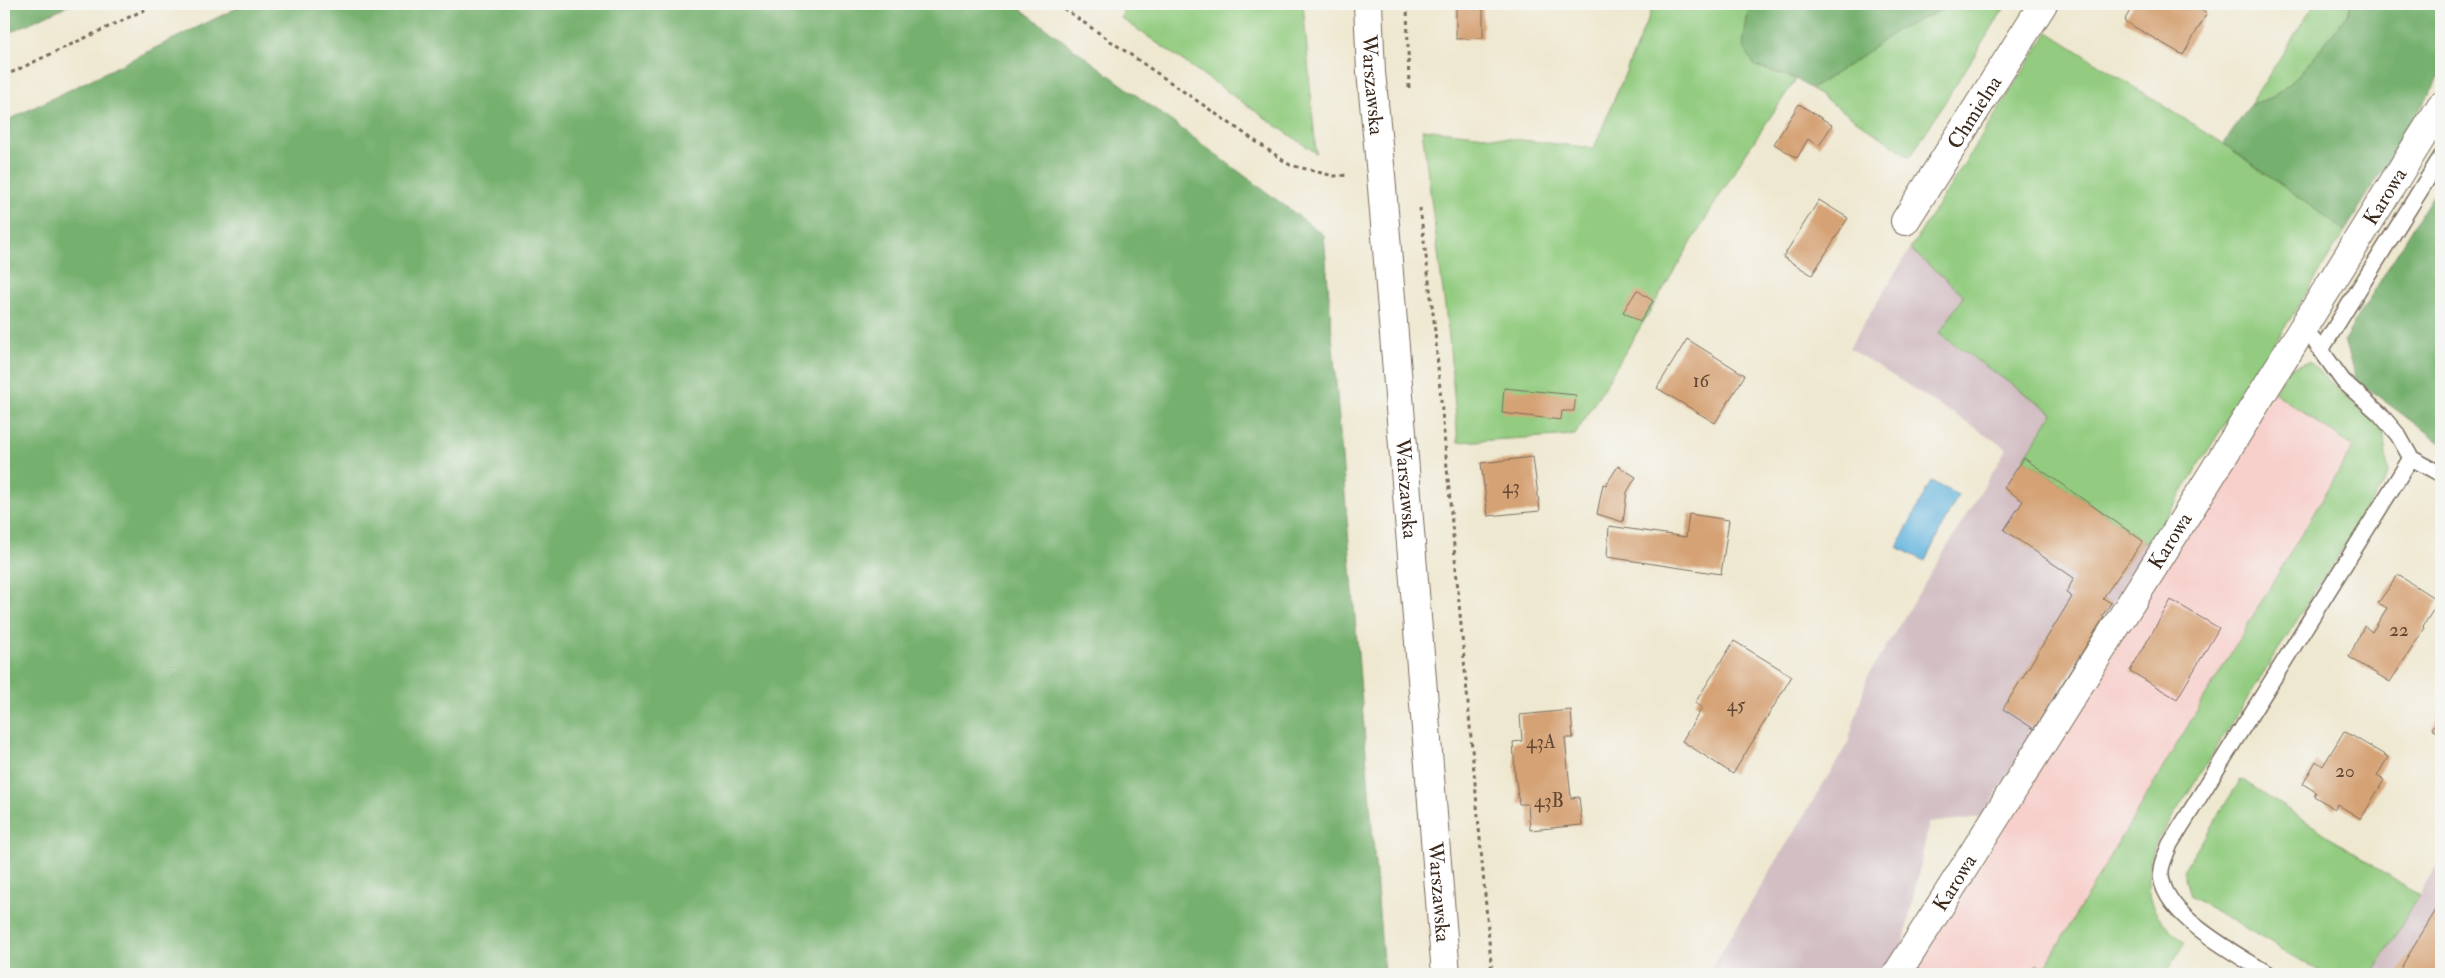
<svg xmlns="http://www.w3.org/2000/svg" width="2445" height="978" font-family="'IM FELL Double Pica',serif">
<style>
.built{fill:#f7d0cc}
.industrial{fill:#d2bec3}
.green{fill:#93cc80;stroke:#677b4f}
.forest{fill:#76b06e;stroke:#586d46}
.water{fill:#63b4de;stroke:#4f6f7e}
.building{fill:#d5a274}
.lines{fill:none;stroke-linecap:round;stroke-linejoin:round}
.lane-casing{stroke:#7a6c5c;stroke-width:18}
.street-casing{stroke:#7a6c5c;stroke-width:30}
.secondary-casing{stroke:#7a6c5c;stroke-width:30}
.path{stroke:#7a6c5c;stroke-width:3;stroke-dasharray:4 4;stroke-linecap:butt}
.lane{stroke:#fff;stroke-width:15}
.street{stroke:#fff;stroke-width:28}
.secondary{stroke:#fff;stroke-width:28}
.labels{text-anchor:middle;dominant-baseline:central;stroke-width:4.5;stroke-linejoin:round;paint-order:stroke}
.number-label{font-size:19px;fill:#624834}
.street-label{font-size:21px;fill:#3b2a1e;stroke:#f6f6f2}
</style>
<rect width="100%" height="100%" fill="#f6f6f2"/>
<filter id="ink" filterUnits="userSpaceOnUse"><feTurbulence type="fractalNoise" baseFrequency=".02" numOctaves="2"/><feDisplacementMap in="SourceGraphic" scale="10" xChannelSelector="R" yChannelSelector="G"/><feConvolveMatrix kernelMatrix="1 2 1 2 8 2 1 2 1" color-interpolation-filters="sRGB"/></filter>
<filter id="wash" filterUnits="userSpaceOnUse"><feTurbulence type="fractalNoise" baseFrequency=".0096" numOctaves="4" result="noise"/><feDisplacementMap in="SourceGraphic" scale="20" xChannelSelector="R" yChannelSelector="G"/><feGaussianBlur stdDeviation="1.12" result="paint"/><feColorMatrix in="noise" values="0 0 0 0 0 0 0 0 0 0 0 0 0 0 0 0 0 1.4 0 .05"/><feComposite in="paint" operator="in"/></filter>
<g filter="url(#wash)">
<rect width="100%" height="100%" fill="#efe8d0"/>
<path class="built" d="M2274 392 2353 447 2045 967 2037 964 2030 974H1913Z"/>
<g class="industrial">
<path d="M1910 249 1964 295 1939 335 2053 413 2024 458 2149 545 1982 817 1929 823 1904 942 1884 974H1708L1848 743 1867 678 2007 448 1849 348Z"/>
<path d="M2441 859V974H2373L2419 895Z"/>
</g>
<g class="green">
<path d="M1125 4H1303L1316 153 1121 18Z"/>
<path d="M1654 4H1752L1748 12 1744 46 1755 66 1796 79 1740 162 1575 435 1458 442 1449 338 1422 129 1594 148Z"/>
<path d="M1954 4H2007L1910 157 1811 89 1858 59 1897 30Z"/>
<path d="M2314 4H2351L2348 14 2300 74 2273 97 2250 105Z"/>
<path d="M2048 32 2224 144 2345 231 2149 545 2024 458 2053 413 1939 334 1964 295 1910 249Z"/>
<path d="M2309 362 2383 431 2388 472 2385 481 2153 848C2142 897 2148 911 2185 943L2165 974H2030L2037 964 2045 967 2353 447 2274 392 2289 368Z"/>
<path d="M2241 779 2419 895 2373 974H2324L2190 896 2183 871Z"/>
</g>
<g class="forest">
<path d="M4 4H71L4 35Z"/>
<path d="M245 4H1014L1324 235 1384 974H4V122Z"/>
<path d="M1752 4H1954L1897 30 1858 59 1811 89 1796 79 1755 66 1743 46 1748 12Z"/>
<path d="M2351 4H2441V75L2345 231 2224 144 2250 105 2273 97 2300 74 2348 14Z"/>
<path d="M2441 182V443L2356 380 2344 340Z"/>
</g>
<path class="water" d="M1931 481 1958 495 1925 561 1897 547Z"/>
<g id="blocks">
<g class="building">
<path d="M1456 4H1483V38L1456 39Z"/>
<path d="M2134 4H2193L2207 13 2183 55 2124 21Z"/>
<path d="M1799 104 1832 125 1819 146 1808 139 1797 158 1774 144Z"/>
<path d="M1819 200 1848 218 1812 275 1783 257Z"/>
<path d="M1637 290 1653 301 1640 322 1623 312Z"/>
<path d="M1687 339 1745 375 1715 423 1657 388Z"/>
<path d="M1504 388 1576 395 1574 411H1562L1561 420 1502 413Z"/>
<path d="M1533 457 1540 511 1488 516 1481 463Z"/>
<path d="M2024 458 2143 541 2103 598 2111 603 2102 616 2104 617 2034 729 2003 709 2072 597 2066 593 2074 578 2004 530 2023 501 2004 488Z"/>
<path d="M1618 466 1636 477 1627 492 1623 522 1597 514 1603 484 1606 485Z"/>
<path d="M1689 514 1729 520 1721 574 1607 557 1609 526 1686 537Z"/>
<path d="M2398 575 2439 601 2423 626 2425 628 2390 682 2349 657 2364 626 2372 632 2387 608 2378 603Z"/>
<path d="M2171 600 2219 628 2177 699 2130 671Z"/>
<path d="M1734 641 1792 676 1733 774 1682 741 1702 708 1695 703Z"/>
<path d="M1571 710 1573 738H1565L1571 798 1579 797 1582 825 1530 830 1528 804H1519L1515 774 1513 742 1522 741 1520 715Z"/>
<path d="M2441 710V734L2432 729 2441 714H2439Z"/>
<path d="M2344 731 2388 757 2377 776 2384 780 2361 819 2337 804 2335 809 2314 796 2316 792 2303 784 2316 761 2323 766Z"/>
<path d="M2441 902V974H2397Z"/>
</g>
</g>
</g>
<g filter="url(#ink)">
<use href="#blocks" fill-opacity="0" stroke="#7a6c5c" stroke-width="1"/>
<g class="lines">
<defs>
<g id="lane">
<path d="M2303 325 2343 381 2380 414 2398 435 2411 458 2441 474"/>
<path d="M2321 350 2441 157"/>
<path d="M2268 974C2236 953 2158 914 2161 870 2162 862 2167 852 2170 844L2411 458"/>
</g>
<g id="street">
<path id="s1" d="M1905 221 2043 4"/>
<path id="s2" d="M1897 974 2204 487 2441 106"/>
</g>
<g id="secondary">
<path id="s3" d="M1368 4 1371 72 1381 175 1446 974"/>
</g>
</defs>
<use href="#lane" class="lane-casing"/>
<use href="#street" class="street-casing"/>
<use href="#secondary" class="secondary-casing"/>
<g class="path">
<path d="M1057 4 1290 165 1334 176 1348 175"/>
<path d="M1407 4 1409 90"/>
<path d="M4 76 157 4"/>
<path d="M1420 208 1434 321 1492 974"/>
</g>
<use href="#lane" class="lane"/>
<use href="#street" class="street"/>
<use href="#secondary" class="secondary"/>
</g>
</g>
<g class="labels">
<g class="number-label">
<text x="1701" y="381">16</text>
<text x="1511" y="487">43</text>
<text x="2399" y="630">22</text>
<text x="1736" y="705">45</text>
<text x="1541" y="742">43A</text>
<text x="2345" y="771">20</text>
<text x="1549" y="801">43B</text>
</g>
<g class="street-label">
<text stroke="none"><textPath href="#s3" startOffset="81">Warszawska</textPath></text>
<text stroke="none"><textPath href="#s1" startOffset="129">Chmielna</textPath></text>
<text stroke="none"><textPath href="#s2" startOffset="918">Karowa</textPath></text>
<text stroke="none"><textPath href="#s3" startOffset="486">Warszawska</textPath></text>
<text stroke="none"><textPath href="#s2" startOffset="512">Karowa</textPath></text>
<text stroke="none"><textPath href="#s2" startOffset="108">Karowa</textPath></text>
<text stroke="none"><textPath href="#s3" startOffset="891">Warszawska</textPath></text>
</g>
</g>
<rect width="2445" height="978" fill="none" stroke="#f6f6f2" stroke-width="20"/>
</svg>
